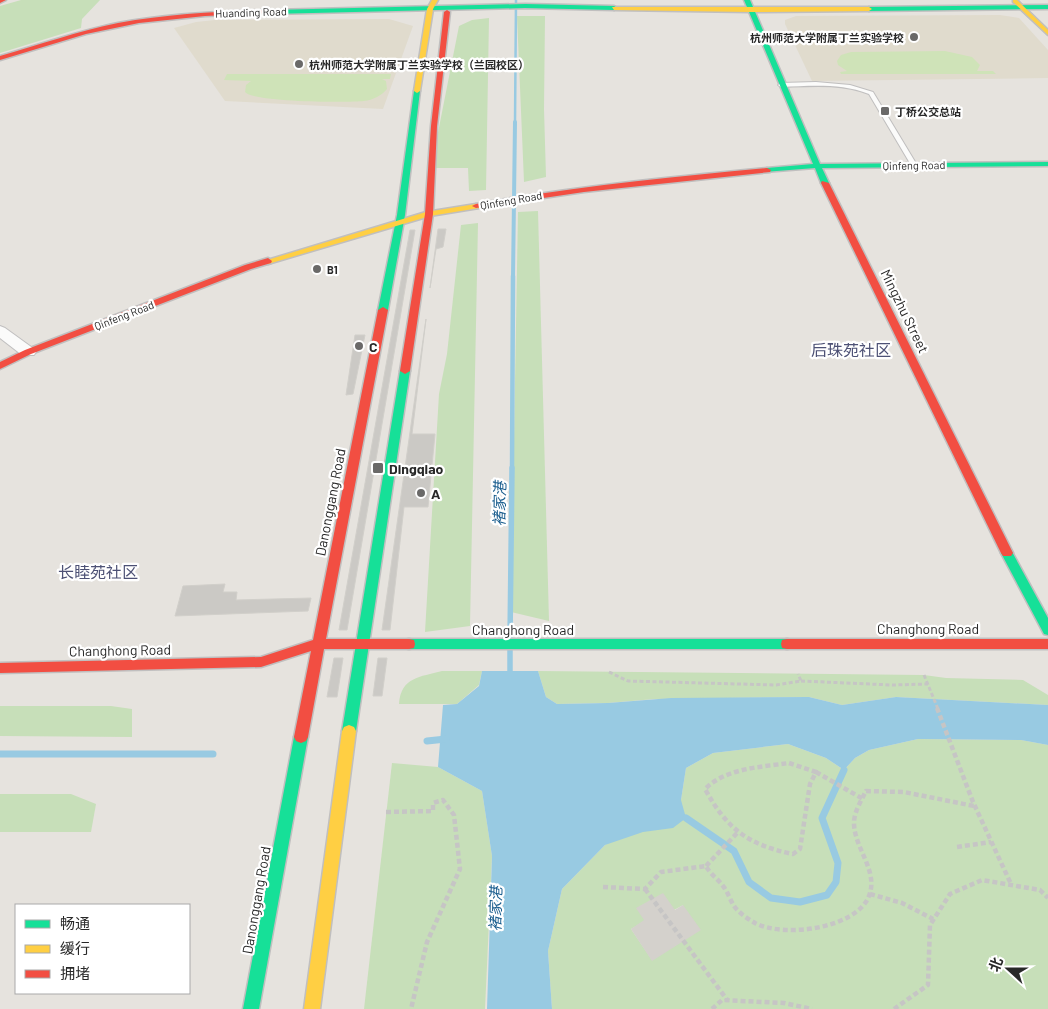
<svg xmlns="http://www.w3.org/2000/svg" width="1048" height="1009" font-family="Barlow,'Noto Sans SC',sans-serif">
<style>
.education{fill:#e0dbcd}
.green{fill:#c7dfb9;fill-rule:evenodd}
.pitch{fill:#cfe3b8}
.plaza{fill:#d4d1cc}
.water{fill:#98cae2}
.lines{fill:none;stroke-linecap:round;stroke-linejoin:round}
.stream-far4{stroke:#98cae2;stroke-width:2.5}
.stream-far3{stroke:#98cae2;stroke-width:4}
.stream-far2{stroke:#98cae2;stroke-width:4.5}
.stream-far1{stroke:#98cae2;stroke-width:5.5}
.stream{stroke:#98cae2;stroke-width:7}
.building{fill:#cbc9c5;stroke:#d1cfca}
.lane-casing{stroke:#c0bfbf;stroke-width:2}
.street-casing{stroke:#c0bfbf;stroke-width:2}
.fast-casing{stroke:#c0bfbf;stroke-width:3}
.slow-casing{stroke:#c0bfbf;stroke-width:3}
.jam-casing{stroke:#c0bfbf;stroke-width:3}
.path-far1{stroke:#c6c5c5;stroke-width:3;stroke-dasharray:4 2.5;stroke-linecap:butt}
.path{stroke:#c6c5c5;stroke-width:4.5;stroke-dasharray:5 3;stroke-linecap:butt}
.lane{fill:#fbfbfa;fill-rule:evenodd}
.street{fill:#fbfbfa;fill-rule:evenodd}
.fast{fill:#16e098;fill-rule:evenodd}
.slow{fill:#ffcf43;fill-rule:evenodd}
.jam{fill:#f24e42;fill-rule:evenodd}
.poi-dot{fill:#6a6968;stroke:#fff;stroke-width:2}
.labels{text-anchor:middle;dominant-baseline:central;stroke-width:4.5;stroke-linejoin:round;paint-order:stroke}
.far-street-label{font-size:11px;fill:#282828;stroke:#fff}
.far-poi-label{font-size:11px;font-weight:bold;fill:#282828;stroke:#fff;text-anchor:start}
.street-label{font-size:14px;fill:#282828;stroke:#fff}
.poi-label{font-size:14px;font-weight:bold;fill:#282828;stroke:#fff;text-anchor:start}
.water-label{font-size:15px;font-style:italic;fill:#185c8d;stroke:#fff}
.quarter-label{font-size:16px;fill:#4d5175;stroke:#fff}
</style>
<rect width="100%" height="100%" fill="#e6e3de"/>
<g class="education">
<path d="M1000 15 1019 18 1048 50V78L812 81 785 24V20L796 16Z"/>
<path d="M389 19 413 26 383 109 225 101 174 28 196 22 215 20Z"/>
</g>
<g class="green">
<path d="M21 0H100L82 19 81 28 0 53V6Z"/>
<path d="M517 16H545L544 109 546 177 524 182Z"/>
<path d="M489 18 486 190 469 191 468 168H431L459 26 472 20Z"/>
<path d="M538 211 549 621 511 612 518 212Z"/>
<path d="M478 223 470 626 425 632 439 394 447 354 461 225Z"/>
<path d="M442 671H482L479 685 457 704H399C401 677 420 677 442 671Z"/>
<path d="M538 671 924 675 946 678 1023 680 1048 695V705L896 697 842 705 809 697 655 699 608 703 557 704 546 697Z"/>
<path d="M0 706H111L132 709V737L0 736Z"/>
<path d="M918 739 1021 740 1048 745V1009H552L548 951 562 889 605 845 681 800 686 768 713 753 788 744 826 758 844 770 855 758 869 750ZM683 905 652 960 631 929C648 918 667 915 683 905Z"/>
<path d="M392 763 438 767 482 791 492 856 485 1009H364Z"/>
<path d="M0 794H71L96 804 91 832H0Z"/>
</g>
<g class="pitch">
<path d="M945 51 972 57 980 65 977 71H993L996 74H841L840 72 847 71 838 65 837 61 841 55 851 52Z"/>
<path d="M227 74H391L390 79H382L386 81 387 89C381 96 373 100 364 101 347 103 253 102 245 92L246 85 251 81 224 80Z"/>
</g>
<path class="plaza" d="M663 893 675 910 683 905 701 930 652 961 631 929 644 920 636 908Z"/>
<path class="water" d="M482 671H538L546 697 557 704 608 703 671 698 809 697 842 705 896 697 1048 705V745L1021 740 918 739 869 750 855 758 844 770 826 758 788 744 713 753 686 768 681 800 686 818 673 828 643 832 605 845 562 889 548 951 552 1009H487L492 856 482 791 438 767 443 705 457 704 479 686Z"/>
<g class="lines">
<path class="stream-far4" d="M515 123 516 0"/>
<path class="stream-far3" d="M513 277 515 122"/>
<path class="stream-far2" d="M512 469 513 276"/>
<g class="stream-far1">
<path d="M510 639 512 468"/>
<path d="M510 650V676"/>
</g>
<g class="stream">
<path d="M427 741 446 739"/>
<path d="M0 754H213"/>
<path d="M686 818 734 851 749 882 771 898 800 902 827 895 836 882 838 863 822 818 844 770"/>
</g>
</g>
<g class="building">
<path d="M438 229H446L443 247 436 249 430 288Z"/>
<path d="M410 230H415L347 630H339Z"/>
<path d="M426 319 412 434H435L428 507H404L390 630H382Z"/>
<path d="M355 335H365L353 394 346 395Z"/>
<path d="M225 584 223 592H237L236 600 311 598 308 611 175 616 183 586Z"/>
<path d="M334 658H343L337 697H327Z"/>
<path d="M378 658H387L382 696H373Z"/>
</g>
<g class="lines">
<defs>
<path id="lane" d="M816 82 850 85 873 92 917 165 916 166 911 165 869 94C840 83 811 86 781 87L778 85 781 83Z"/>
<path id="street" d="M0 326 5 328 34 349 36 352 34 355H22L0 338Z"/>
<g id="fast">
<path d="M744 0H750L820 164 1048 162V166L822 168 829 183 825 185 821 183 815 168 764 172 763 170 767 168 813 164Z"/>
<path d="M525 4 614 6 617 8 614 10 525 8 271 14 268 12 271 10Z"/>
<path d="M1048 5V9L869 11 866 9 869 7Z"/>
<path d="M417 89 420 91 405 215 388 310 383 313 378 310 397 215 414 91Z"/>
<path d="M405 368 410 371 356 731 354 735 349 737 344 735 342 731 400 371Z"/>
<path d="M1007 549 1011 550 1048 618V635L1044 634 1001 553 1003 550Z"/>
<path d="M409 639H787L792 640 793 644 792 648 787 649H409L404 648 403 644 404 640Z"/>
<path d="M301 731 306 733 308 737 259 1009H243L294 737 296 733Z"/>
</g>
<g id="slow">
<path d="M432 0H438L433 9 420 91 417 93 414 91 427 9Z"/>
<path d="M1013 0H1017L1048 30V35L1013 2Z"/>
<path d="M612 7H869L872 9 869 11 751 12 614 10Z"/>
<path d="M476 204 480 206 479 208 430 216 268 264 264 261 426 212Z"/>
<path d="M349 725 354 727 356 731 320 1009H304L342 731 344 727Z"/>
</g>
<g id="jam">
<path d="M0 0H6L0 3Z"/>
<path d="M271 10 273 13 205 16 139 23 86 34 0 60V56C39 45 78 31 118 23 169 14 220 11 271 10Z"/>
<path d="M447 10 450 12 437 126 433 214 410 371 405 374 400 371 425 214 431 126 444 12Z"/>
<path d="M767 168 771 170 770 172 584 192 476 208 472 206 476 204C573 187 670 177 767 168Z"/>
<path d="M822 181 829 183 1013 553 1011 556H1003L1001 553 821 183Z"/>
<path d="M268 258 272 261 271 263 251 269 31 354 0 369V362L25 350 245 265Z"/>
<path d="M383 307 388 310 326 639H409L414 640 415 644 414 648 409 649H324L308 737 306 741 301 743 296 741 294 737 311 651 261 667 0 673V663L261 657 313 640 378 310Z"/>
<path d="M787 639H1048V649H787L782 648 781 644 782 640Z"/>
</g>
</defs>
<use href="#lane" class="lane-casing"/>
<use href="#street" class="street-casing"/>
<use href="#fast" class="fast-casing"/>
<use href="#slow" class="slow-casing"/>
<use href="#jam" class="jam-casing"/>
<g class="path-far1">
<path d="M609 672 628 681 776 685 801 681 798 674"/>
<path d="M924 675 938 709"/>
<path d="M801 681 892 685 928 684"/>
</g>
<g class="path">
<path d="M937 708 973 802 1011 884"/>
<path d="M789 763 816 772 810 784 800 849 793 854C748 845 727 829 705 789 726 768 761 767 789 763Z"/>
<path d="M816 772 863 799"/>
<path d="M386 812 433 811V803L443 800 454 815 460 869 427 942 411 1009"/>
<path d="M957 847 991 842"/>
<path d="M706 866 738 832"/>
<path d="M603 887 645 889 661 872 706 866C710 874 718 879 723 886 728 892 730 900 734 906 739 913 748 919 755 923 783 938 856 929 869 896 879 871 854 848 854 823 854 812 861 801 866 791L904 792 974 806"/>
<path d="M645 889 728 1001"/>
<path d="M870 894 902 903 933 919"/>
<path d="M712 1009 722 1000 784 1003 812 1009"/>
<path d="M894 1009 928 985 930 925 950 894 982 880 1040 890 1048 898"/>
</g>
<use href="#lane" class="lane"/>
<use href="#street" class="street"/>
<use href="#fast" class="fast"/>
<use href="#slow" class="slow"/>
<use href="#jam" class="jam"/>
</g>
<g class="poi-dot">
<circle cx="914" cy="37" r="5"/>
<circle cx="299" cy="64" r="5"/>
<rect x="880" y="106" width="10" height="10" rx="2.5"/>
<circle cx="317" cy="269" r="5"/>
<circle cx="359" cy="346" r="5"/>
<rect x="372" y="462" width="12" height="12" rx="2.5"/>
<circle cx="421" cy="493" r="5"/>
</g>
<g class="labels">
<g class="far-street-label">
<text transform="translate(251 12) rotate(-2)">Huanding Road</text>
<text transform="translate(914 165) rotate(-1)">Qinfeng Road</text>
<text transform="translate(511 200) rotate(-10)">Qinfeng Road</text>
<text transform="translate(124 315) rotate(-21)">Qinfeng Road</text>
</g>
<g class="far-poi-label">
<text x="904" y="37" text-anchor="end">杭州师范大学附属丁兰实验学校</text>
<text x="309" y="64">杭州师范大学附属丁兰实验学校（兰园校区）</text>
<text x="895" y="111">丁桥公交总站</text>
<text x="327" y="269">B1</text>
</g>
<g class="street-label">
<text transform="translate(905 311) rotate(64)">Mingzhu Street</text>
<text transform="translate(330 502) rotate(-79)">Danonggang Road</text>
<text x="928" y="628">Changhong Road</text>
<text x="523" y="629">Changhong Road</text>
<text transform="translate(120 650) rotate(-1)">Changhong Road</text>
<text transform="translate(256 900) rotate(-80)">Danonggang Road</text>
</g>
<g class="poi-label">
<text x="369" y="346">C</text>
<text x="389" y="468">Dingqiao</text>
<text x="431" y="493">A</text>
</g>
<g class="water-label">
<text transform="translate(499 504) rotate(-89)">褚家港</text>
<text transform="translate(495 909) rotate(-89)">褚家港</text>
</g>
<g class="quarter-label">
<text x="851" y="349">后珠苑社区</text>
<text x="98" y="571">长睦苑社区</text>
</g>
</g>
<rect x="15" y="904" width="175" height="90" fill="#ffffff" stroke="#a9a9a9"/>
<rect x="25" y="920" width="25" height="8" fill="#16e098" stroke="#a9a9a9"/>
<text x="60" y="929" font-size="15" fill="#282828">畅通</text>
<rect x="25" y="945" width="25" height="8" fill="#ffcf43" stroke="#a9a9a9"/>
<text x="60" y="954" font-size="15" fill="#282828">缓行</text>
<rect x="25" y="970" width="25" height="8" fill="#f24e42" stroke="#a9a9a9"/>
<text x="60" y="979" font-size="15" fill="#282828">拥堵</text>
<g transform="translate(1008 969) rotate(291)" stroke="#ffffff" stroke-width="4" paint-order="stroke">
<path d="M0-4L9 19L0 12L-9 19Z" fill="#282828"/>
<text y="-8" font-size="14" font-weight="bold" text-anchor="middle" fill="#282828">北</text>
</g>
</svg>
